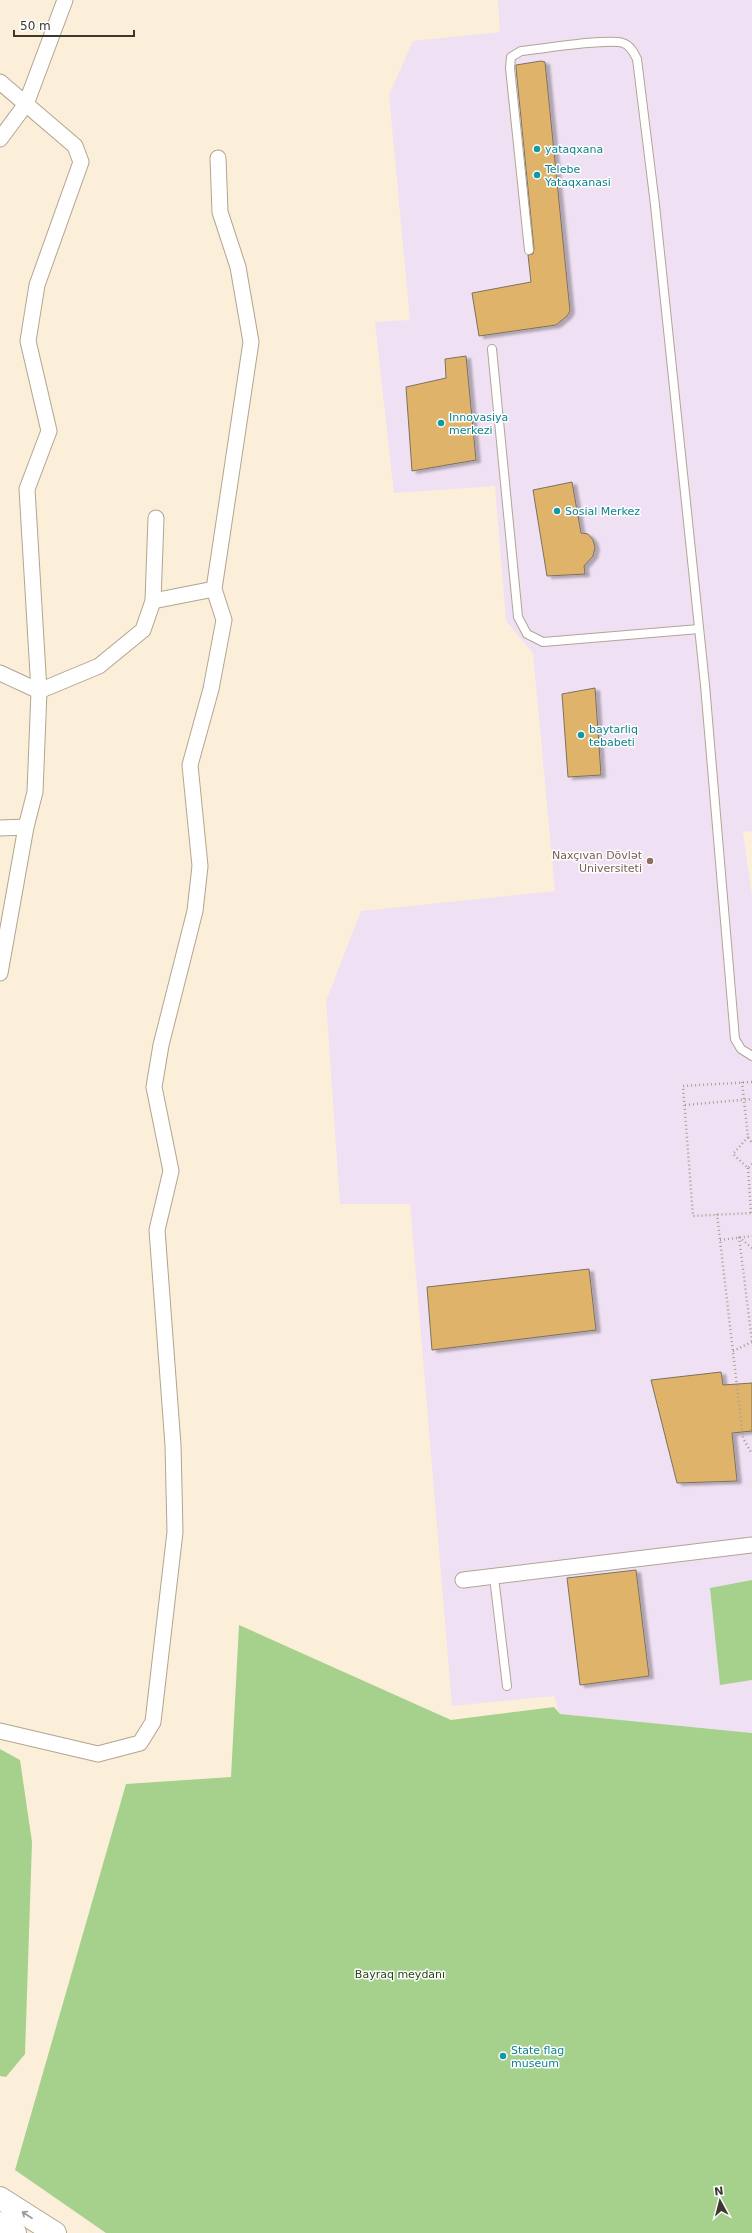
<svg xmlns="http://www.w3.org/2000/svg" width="752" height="2233" font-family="'DejaVu Sans',sans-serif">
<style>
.education{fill:#f0e0f3}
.green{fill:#a5d18c}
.building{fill:#dfb46a;stroke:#7c715f;filter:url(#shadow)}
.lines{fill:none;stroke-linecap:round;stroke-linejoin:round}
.lane-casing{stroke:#b1a592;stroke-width:10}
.street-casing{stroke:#b1a592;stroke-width:17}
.highway-casing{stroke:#b1a592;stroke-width:24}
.path{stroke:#a89f8f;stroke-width:2.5;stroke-dasharray:1 3;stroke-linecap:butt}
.lane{stroke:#fff;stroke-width:8}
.street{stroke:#fff;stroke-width:15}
.highway{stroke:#fff;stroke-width:22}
.oneway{stroke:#9e9b97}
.culture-dot{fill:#0f9aa8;stroke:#fefefe;stroke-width:1.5}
.education-dot{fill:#8d6e63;stroke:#fefefe;stroke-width:1.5}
.labels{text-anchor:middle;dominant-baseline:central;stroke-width:3;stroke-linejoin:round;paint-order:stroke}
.culture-label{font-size:11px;fill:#0d838f;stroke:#fefefe;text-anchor:start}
.education-label{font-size:11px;fill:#785e54;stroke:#fefefe;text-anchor:end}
.park-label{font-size:11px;fill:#274414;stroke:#fefefe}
</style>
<defs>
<filter id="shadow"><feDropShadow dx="4.5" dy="2.5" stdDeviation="1" flood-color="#0004"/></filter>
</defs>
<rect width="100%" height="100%" fill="#fbefda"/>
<path class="education" d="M498 0H752V831L743 832 752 897V1733L559 1714 554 1696 452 1706 410 1204H340L326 1001 361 911 555 891 533 653 506 621 495 486 394 493 375 322 410 320 389 95 413 41 500 32Z"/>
<g class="green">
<path d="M752 1580V1680L720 1685 710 1588Z"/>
<path d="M239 1625 451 1720 554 1707 560 1714 752 1733V2233H106L15 2170 126 1784 231 1777Z"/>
<path d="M0 1749 20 1760 32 1842 25 2054 6 2077 0 2076Z"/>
</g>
<g class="building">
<path d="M541 61 545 62 570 311 567 316 556 325 479 336 472 293 531 282 528 255 533 254 534 249 516 68V65Z"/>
<path d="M466 356 476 460 412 471 406 387 446 378 445 359Z"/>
<path d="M572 482 581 533 588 534 593 540 595 547 593 556 584 566 585 574 547 576 533 490Z"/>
<path d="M595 688 601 775 568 777 562 694Z"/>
<path d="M589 1269 596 1330 432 1350 427 1287Z"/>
<path d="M721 1372 723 1385 752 1383V1431L732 1433 737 1481 677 1483 651 1380Z"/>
<path d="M636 1570 649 1676 580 1685 567 1578Z"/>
</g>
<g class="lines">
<defs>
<g id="lane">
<path d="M529 250 510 68 511 57 521 51C542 49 607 38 623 43 630 45 634 53 637 59L655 205 705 685 735 1039 741 1049 752 1056"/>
<path d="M492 349 518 617 527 634 543 642 699 629"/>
<path d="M494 1577 507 1686"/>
</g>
<g id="street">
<path d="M0 82 75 146 81 162 37 285 28 341 49 431 27 489 39 691 35 792 26 827 0 973"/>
<path d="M0 139 26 104 65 0"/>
<path d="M153 601 214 589"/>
<path d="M0 673 39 691 99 666 143 630 153 601 156 518"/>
<path d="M0 828 26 827"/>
<path d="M463 1580 752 1545"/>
<path d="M0 1731 98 1754 140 1743 153 1722 175 1532 173 1445 157 1230 171 1171 154 1087 161 1045 195 911 200 866 190 765 211 689 224 620 214 589 251 342 238 267 220 212 218 158"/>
</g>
<g id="highway">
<path d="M0 2198 55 2233"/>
<path d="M0 2223 15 2233"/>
</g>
</defs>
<use href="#lane" class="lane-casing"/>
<use href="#street" class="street-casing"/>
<use href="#highway" class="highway-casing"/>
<g class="path">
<path d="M742 1082 748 1137 752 1143"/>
<path d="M752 1082 683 1086 693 1216 752 1213"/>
<path d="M685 1105 752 1099"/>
<path d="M748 1137 733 1154 748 1168 752 1164"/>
<path d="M748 1168 751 1213"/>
<path d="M717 1214 743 1438 752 1454"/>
<path d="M739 1237 752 1341"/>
<path d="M739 1237 752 1248"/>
<path d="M720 1240 752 1236"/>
<path d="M733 1351 752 1342"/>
</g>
<use href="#lane" class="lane"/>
<use href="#street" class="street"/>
<use href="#highway" class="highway"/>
</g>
<defs><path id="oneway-shaft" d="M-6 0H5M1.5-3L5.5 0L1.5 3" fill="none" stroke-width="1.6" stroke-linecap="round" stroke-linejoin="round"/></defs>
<use class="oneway" href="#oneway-shaft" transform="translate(27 2215) rotate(-147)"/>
<g class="culture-dot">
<circle cx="537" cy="149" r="4"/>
<circle cx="537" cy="175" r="4"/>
<circle cx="441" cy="423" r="4"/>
<circle cx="557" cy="511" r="4"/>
<circle cx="581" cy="735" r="4"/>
<circle cx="503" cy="2056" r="4"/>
</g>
<circle class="education-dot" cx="650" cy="861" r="4"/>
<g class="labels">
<g class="culture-label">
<text x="545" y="149">yataqxana</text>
<text x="545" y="169">Telebe<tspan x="545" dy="13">Yataqxanasi</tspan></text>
<text x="449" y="417">Innovasiya<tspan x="449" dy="13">merkezi</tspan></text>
<text x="565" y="511">Sosial Merkez</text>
<text x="589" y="729">baytarliq<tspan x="589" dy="13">tebabeti</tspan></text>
<text x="511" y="2050">State flag<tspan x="511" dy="13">museum</tspan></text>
</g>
<g class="education-label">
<text x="642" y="855">Naxçıvan Dövlət<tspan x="642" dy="13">Universiteti</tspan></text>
</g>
<g class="park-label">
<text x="400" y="1974">Bayraq meydanı</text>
</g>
</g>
<g transform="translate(720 2201) rotate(353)" stroke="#fefefe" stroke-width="3" paint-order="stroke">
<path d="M0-3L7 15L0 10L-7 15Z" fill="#3c372f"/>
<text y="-6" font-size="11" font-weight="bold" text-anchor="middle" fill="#3c372f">N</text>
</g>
<path d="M14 30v6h120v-6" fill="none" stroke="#3c372f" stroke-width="2"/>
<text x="20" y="30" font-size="12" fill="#3c372f" stroke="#fefefe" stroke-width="3" paint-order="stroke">50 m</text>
</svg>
